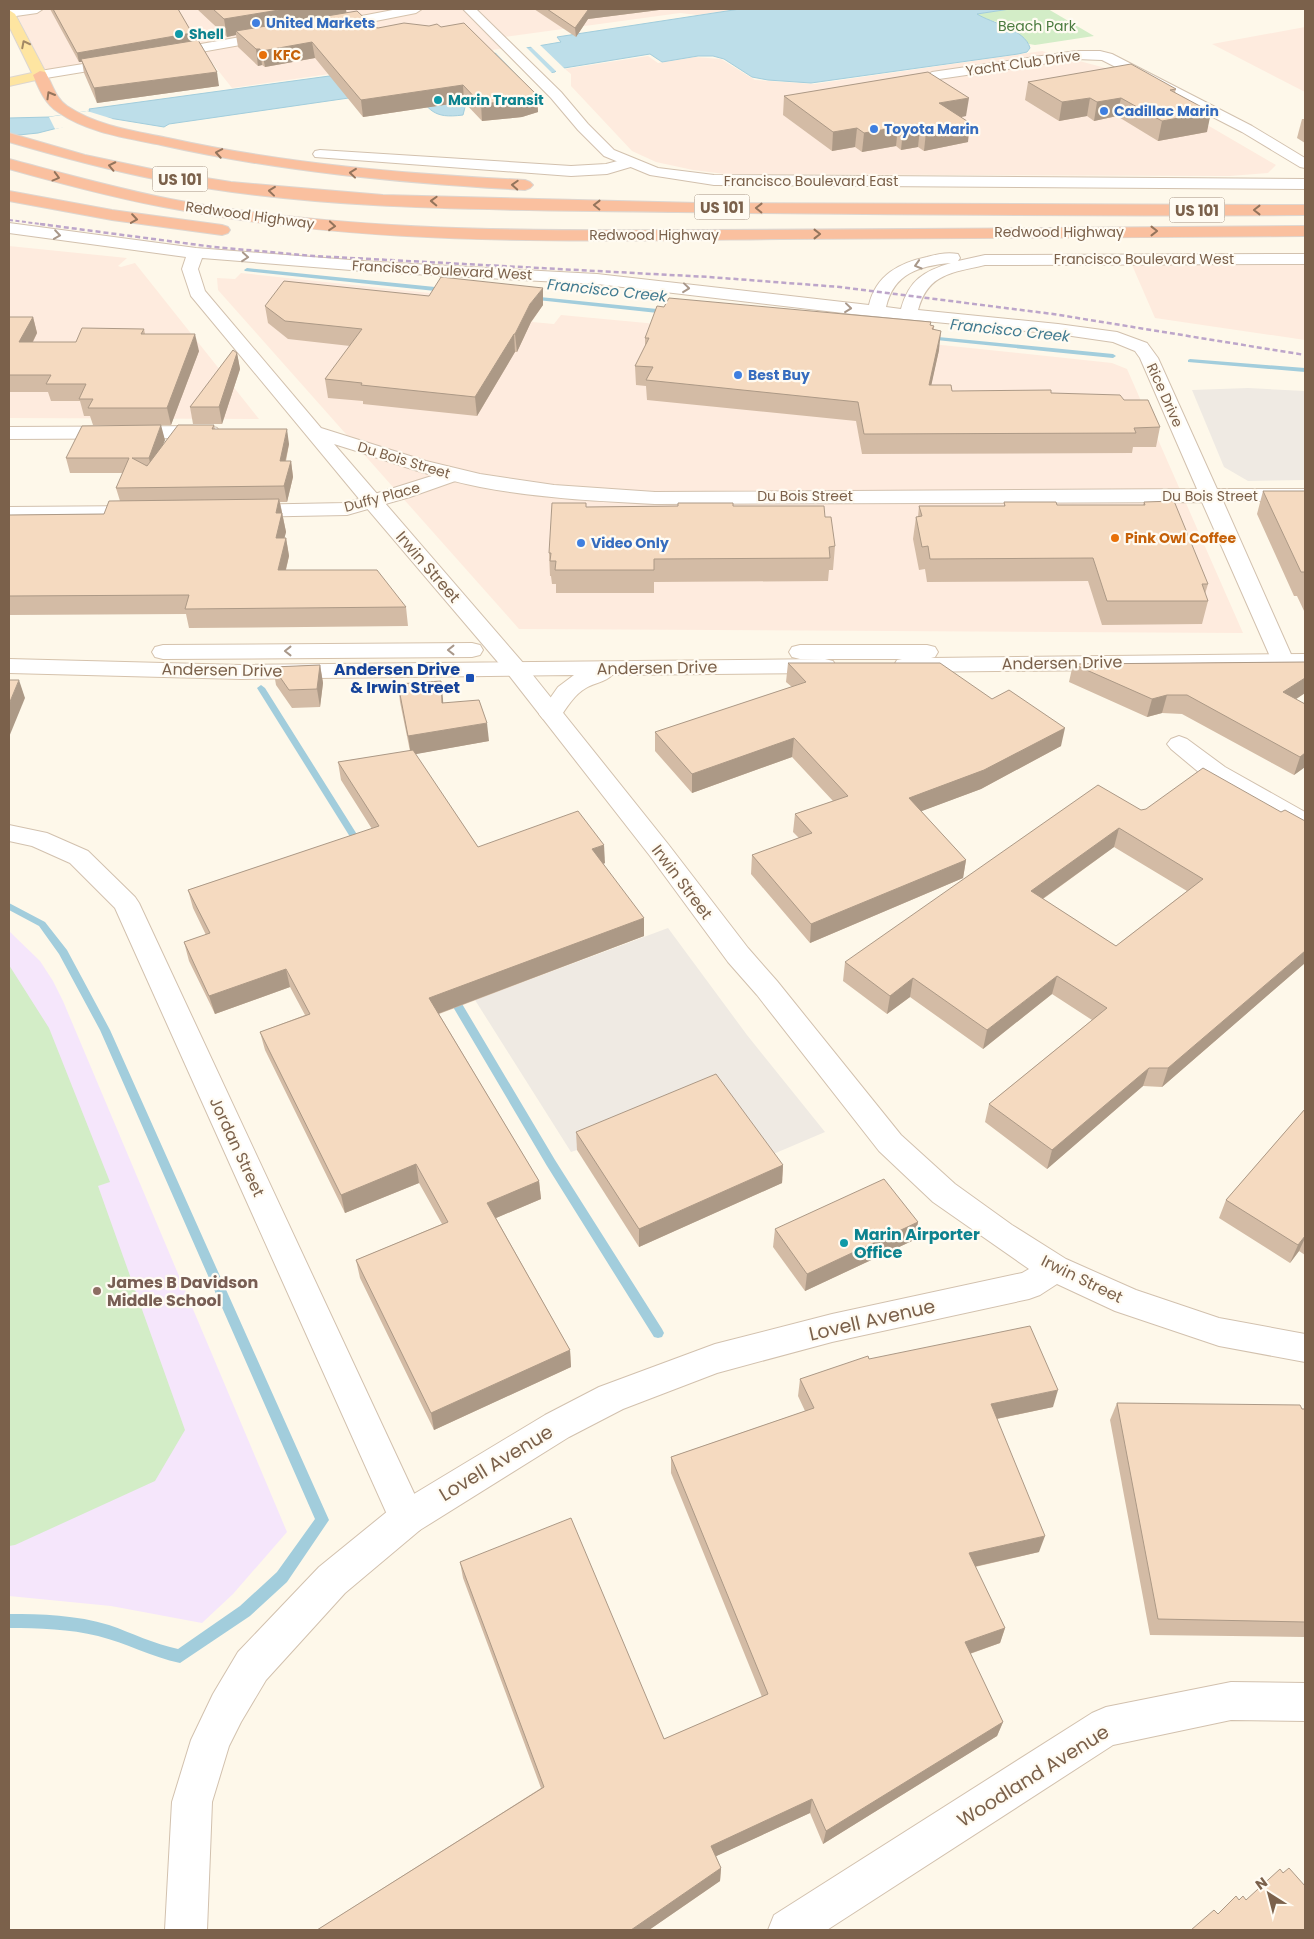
<svg xmlns="http://www.w3.org/2000/svg" width="1314" height="1939" font-family="Poppins,sans-serif">
<style>
.commercial{fill:#feebde}
.industrial{fill:#efeae3}
.education{fill:#f5e6fb}
.green{fill:#d3edc7}
.water{fill:#bddee9;stroke:#a2cddc}
.pier{fill:#fef8ea}
.lines{fill:none;stroke-linecap:round;stroke-linejoin:round}
.stream{fill:#a2cddc;fill-rule:evenodd}
.minor-casing{stroke:#d2c1ae;stroke-width:2}
.tertiary-casing{stroke:#d2c1ae;stroke-width:2}
.secondary-casing{stroke:#d5c2ac;stroke-width:2}
.primary-casing{stroke:#ddd6d0;stroke-width:2}
.motorway-casing{stroke:#ddd6d0;stroke-width:2}
.minor{fill:#fff;fill-rule:evenodd}
.tertiary{fill:#fff;fill-rule:evenodd}
.secondary{fill:#fff;fill-rule:evenodd}
.primary{fill:#fee5a1;fill-rule:evenodd}
.motorway{fill:#fac09f;fill-rule:evenodd}
.rail-far1{stroke:#bda6ca;stroke-width:2;stroke-dasharray:4 2.5;stroke-linecap:butt}
.rail{stroke:#bda6ca;stroke-width:2.5;stroke-dasharray:5 3;stroke-linecap:butt}
.wall{fill:#d3bba5;fill-rule:evenodd}
.shaded-wall{fill:#ac9986}
.building{fill:#f5dac0;stroke:#ac9986;fill-rule:evenodd}
.oneway{stroke:#a28965}
.oneway2{stroke:#94745c}
.oneway3{stroke:#a9988a}
.shop-dot{fill:#3f7fe0;stroke:#fffbf2;stroke-width:2}
.culture-dot{fill:#0f9aa8;stroke:#fffbf2;stroke-width:2}
.food-dot{fill:#e8710a;stroke:#fffbf2;stroke-width:2}
.transit-dot{fill:#1a4fb4;stroke:#fffbf2;stroke-width:2}
.education-dot{fill:#8d6e63;stroke:#fffbf2;stroke-width:2}
.labels{text-anchor:middle;dominant-baseline:central;stroke-width:4.5;stroke-linejoin:round;paint-order:stroke}
.far-shop-label{font-size:14px;font-weight:bold;fill:#366cbe;stroke:#fffbf2;text-anchor:start}
.far-park-label{font-size:14px;fill:#4b7b3f;stroke:#fffbf2}
.far-culture-label{font-size:14px;font-weight:bold;fill:#0d838f;stroke:#fffbf2;text-anchor:start}
.far-food-label{font-size:14px;font-weight:bold;fill:#c56008;stroke:#fffbf2;text-anchor:start}
.far-street-label{font-size:14px;fill:#7b614b;stroke:#fffbf2}
.shield{fill:#fffbf2;stroke:#a38f7d;stroke-width:1}
.shield-label{font-size:15px;font-weight:bold;fill:#7b614b}
.far-water-label{font-size:15px;font-style:italic;fill:#427b90;stroke:#fffbf2}
.street-label{font-size:16px;fill:#7b614b;stroke:#fffbf2}
.transit-label{font-size:16px;font-weight:bold;fill:#164399;stroke:#fffbf2;text-anchor:end}
.culture-label{font-size:16px;font-weight:bold;fill:#0d838f;stroke:#fffbf2;text-anchor:start}
.education-label{font-size:16px;font-weight:bold;fill:#785e54;stroke:#fffbf2;text-anchor:start}
.near-street-label{font-size:19px;fill:#7b614b;stroke:#fffbf2}
</style>
<rect width="100%" height="100%" fill="#fef8ea"/>
<g class="commercial">
<path d="M14 9H740L698 15 680 13 504 37 505 49 232 88 206 55 46 73Z"/>
<path d="M1305 27V92L1212 44Z"/>
<path d="M1042 51 1113 70 1276 165 1268 173 1230 176 725 174 693 170 656 162 632 151 571 86V74L565 69 648 56 658 63 695 57 721 59 755 80 814 84Z"/>
<path d="M9 246 127 258 118 266 121 267 135 263 259 419 9 418Z"/>
<path d="M1132 265H1305V340L1155 318Z"/>
<path d="M241 273 543 305 532 322 554 324 561 315 657 324 932 344 1112 363 1127 369 1243 633 519 629 218 290 217 278 235 279Z"/>
</g>
<g class="industrial">
<path d="M1248 388 1305 391V480L1248 481 1224 467 1192 390Z"/>
<path d="M668 928 747 1035 825 1132 764 1158 577 1150 571 1152 475 1000Z"/>
</g>
<path class="education" d="M9 931 40 961 53 981 63 1001 287 1532 233 1594 202 1623 111 1606 9 1596Z"/>
<g class="green">
<path d="M1010 9H1048L1094 36 1035 45 1029 44 1015 32 997 22 985 19 977 14Z"/>
<path d="M9 965 49 1028 110 1182 98 1186 185 1430 155 1481 15 1545 9 1546Z"/>
</g>
<path class="water" d="M740 9H1010L977 14C991 23 1025 29 1030 48L1027 52 1018 54 811 83 768 80 752 77 724 59 713 56H698L662 62 650 54 558 69 555 72 506 80 444 85 465 107 463 115C432 119 431 110 411 89L169 124 164 127 109 118 89 120 38 133 9 136V118L50 117 90 111 89 109 497 53 561 42 557 37Z"/>
<g class="pier">
<path d="M538 43 566 70 558 73 529 45Z"/>
<path d="M524 45 554 75 522 80 493 50Z"/>
<path d="M87 111 113 119 55 129 49 117Z"/>
</g>
<g class="lines">
<g class="stream">
<path d="M247 268 445 288 448 290 445 292 245 271 244 270Z"/>
<path d="M530 296 667 310 670 312 667 314 528 299V297Z"/>
<path d="M928 336 1113 354 1116 356 1113 358 926 339 925 338Z"/>
<path d="M1190 359 1305 368V372L1188 362V360Z"/>
<path d="M261 685 265 688 363 844 365 846 363 848H357L257 688Z"/>
<path d="M9 903 45 922 67 950 110 1030 329 1520 287 1582 250 1616 180 1663C152 1657 126 1643 98 1636 70 1629 39 1628 9 1628V1614C41 1614 77 1615 109 1625 132 1633 154 1644 178 1649L240 1606 277 1572 315 1519 100 1030 59 954 39 926 9 910Z"/>
<path d="M451 991 455 992 555 1160 662 1329 664 1333 662 1337 658 1338 654 1337 547 1166 446 995Z"/>
</g>
<defs>
<g id="minor">
<path d="M1076 51H1100L1112 54 1252 126 1305 158V168L1300 167 1242 132 1102 60 1076 59 932 80 925 76 932 72Z"/>
<path d="M320 150 571 166 606 164 629 158 634 160 637 163 634 166 607 174 571 176 315 157 313 154 315 151Z"/>
<path d="M454 469 461 471 464 475 461 479 410 497 347 515 244 517 237 515 234 511 237 507 244 505 346 503Z"/>
<path d="M143 506 150 508 153 512 150 516 143 518 9 519V507Z"/>
<path d="M1179 736 1187 739 1225 767 1305 812V831L1296 829 1207 779 1171 749 1167 744 1171 739Z"/>
<path d="M9 825 47 833 88 851 135 897 139 903 420 1506 425 1518 420 1530 407 1535 394 1530 115 908 70 863 32 846 9 841Z"/>
</g>
<g id="tertiary">
<path d="M463 9H476L561 92 588 124 614 150 658 168 714 175 1305 179V189L714 185 650 175 604 156 578 130 551 98Z"/>
<path d="M9 223 196 248 376 262 597 274 869 305C876 275 899 263 927 257 937 254 948 252 958 254L960 258 958 261 985 255 1305 254V264L985 265C952 273 928 273 918 310L1058 324 1117 332 1147 343 1158 358 1217 489H1305V501H1223L1294 661 1291 666 1283 668 1275 666 1272 661 1202 502 655 504C597 501 538 498 480 487 430 477 383 459 334 444L524 664 668 844 748 948 777 981 901 1135 955 1184 1012 1225 1066 1259 1136 1290 1219 1318 1305 1334V1362L1219 1346 1115 1311 1057 1284 1040 1295 1029 1299 832 1342 717 1373 623 1409 569 1437 420 1530 345 1593 266 1680 241 1722 229 1746 212 1802 207 1930H165L172 1802 191 1740 213 1694 238 1652 319 1567 394 1506 545 1415 599 1387 715 1344 832 1314 1022 1273 1029 1269 933 1202 879 1151 757 995 728 962 650 856 508 674 365 506 191 296 182 269 186 257 9 233ZM202 258 376 272 597 284 852 314 1058 334 1113 342 1135 351 1140 358 1197 489 655 492 554 485 480 474 426 461 321 428 205 291 198 269ZM951 263C924 271 909 280 901 309L886 307C894 273 919 266 951 263Z"/>
<path d="M210 426 217 428 220 432 217 436 210 438 9 439V427Z"/>
<path d="M1231 1682 1305 1683V1721L1231 1720 1113 1745 827 1930H768L774 1915 1092 1713 1106 1707Z"/>
</g>
<g id="secondary">
<path d="M9 9H43L37 13 9 17Z"/>
<path d="M398 9H422L416 13 330 30 324 26 330 22Z"/>
<path d="M275 31 280 32 282 35 280 38 167 58 160 54 167 50Z"/>
<path d="M120 58 127 62 125 65 40 79 33 75 40 71Z"/>
<path d="M472 643 480 645 483 650 480 655 472 657 163 659 155 657 152 652 155 647 163 645Z"/>
<path d="M800 645H927L935 647 938 652 935 657 931 658 1305 654V668L905 672 897 670 894 665 897 660 902 659H800L792 657 789 652 792 647Z"/>
<path d="M9 659 241 665 825 659 833 661 836 666 833 671 825 673 612 675C606 682 594 683 586 688 574 695 567 707 559 719L551 721 543 719 539 714 558 687 574 675 241 679 9 673Z"/>
</g>
<path id="primary" d="M9 10 15 14 47 75 45 78 9 86V78L32 73 9 26Z"/>
<g id="motorway">
<path d="M40 71 45 72C53 84 55 98 67 106 97 126 134 131 168 138 286 164 405 174 525 180L530 182 533 185 530 188 525 190C403 183 281 172 161 145 127 138 88 133 58 112 45 104 39 89 33 75Z"/>
<path d="M9 133 85 155 156 170 231 182 383 195 698 203 1305 205V215C1096 216 886 215 677 212 503 209 325 213 154 179 105 169 57 156 9 142Z"/>
<path d="M9 159C66 174 122 190 181 201 352 232 529 231 703 230 904 230 1104 227 1305 226V236C1131 238 956 238 781 239 582 241 378 247 180 210 122 200 66 185 9 169Z"/>
<path d="M9 191 112 210 222 225 228 227 230 230 228 233 222 235 112 220 9 201Z"/>
</g>
</defs>
<use href="#minor" class="minor-casing"/>
<use href="#tertiary" class="tertiary-casing"/>
<use href="#secondary" class="secondary-casing"/>
<use href="#primary" class="primary-casing"/>
<use href="#motorway" class="motorway-casing"/>
<use href="#minor" class="minor"/>
<use href="#tertiary" class="tertiary"/>
<use href="#secondary" class="secondary"/>
<use href="#primary" class="primary"/>
<use href="#motorway" class="motorway"/>
<path class="rail-far1" d="M9 220 49 225"/>
<path class="rail" d="M40 224 214 247 314 256 709 277 840 287 1053 314 1305 355"/>
</g>
<g class="wall">
<path d="M50 9H178L193 40 219 86 97 103 84 73 82 62H79Z"/>
<path d="M197 9H346V13L378 28 441 27 537 95 538 112 522 117 482 121 464 102 363 117 315 58 265 67 262 65 258 66 238 47 236 35 227 37Z"/>
<path d="M534 9H667L588 19 576 37Z"/>
<path d="M1028 82 1176 89 1175 92 1207 132 1158 141 1117 116 1094 121 1087 116 1059 121 1025 100Z"/>
<path d="M784 96 966 116 961 117 968 142 924 151 918 147 901 150 896 146 862 152 855 147 832 151 783 115Z"/>
<path d="M1302 119H1305V143L1297 138Z"/>
<path d="M429 296 543 305 531 322 517 352H515L477 416 363 404V401L328 398 325 379 350 346 288 339 268 323 265 306Z"/>
<path d="M664 307 934 326V330L939 350 931 385 952 391 1051 393 1124 400 1160 427 1156 447H1133L1132 453 862 454 856 421 647 400 646 386 636 385 635 366 645 347V338Z"/>
<path d="M9 317H33L37 333 33 342H76L144 329 145 334 199 351 171 425H93L90 416H84L80 401H51L48 392H9Z"/>
<path d="M237 353 240 369 222 424H193L190 407Z"/>
<path d="M214 425 215 429 289 444 286 461H291L293 477 287 502H280L286 532 284 538H286L289 556 286 570 406 607 408 626 189 628 186 614 9 615V515L104 514 120 501 116 488 123 473H70L66 458 165 440 162 446Z"/>
<path d="M1263 491H1305V613L1297 596H1294L1257 514Z"/>
<path d="M1004 502 1057 505H1143L1144 502 1208 584 1205 594 1208 601 1202 624 1102 625 1088 581 927 582 925 569 919 570 913 539 916 517H918L919 506H1004Z"/>
<path d="M733 506 825 517 835 546 833 570H829L828 581 654 582V593H556V584H552L551 576H550L549 553 586 507Z"/>
<path d="M1305 662V693L1296 699 1305 704V767L1294 775 1182 714 1162 713 1147 717 1069 682 1073 664Z"/>
<path d="M788 663 1061 746 981 789 921 811 966 860 963 878 810 943 751 874 752 855 799 838 793 832 795 814 833 801 792 757 692 793 655 751V732L792 687 786 682Z"/>
<path d="M320 665 323 683 320 707 292 708 276 685 273 667Z"/>
<path d="M398 684 444 703 489 741 415 754 478 847 605 863 603 864 644 936 439 1014 539 1181 541 1199 496 1218 570 1350 571 1367 434 1430 360 1278 356 1260 442 1224 419 1183 345 1213 265 1050 260 1032 305 1015 290 987 215 1014 189 961 184 942 206 935 193 908 188 890 372 829 341 780 338 762 410 751 400 702Z"/>
<path d="M1141 810 1281 812 1305 821V963L1162 1087 1143 1086 1047 1169 985 1122 989 1104 1092 1020 1052 994 983 1049 910 997 887 1014 843 981 845 962ZM1114 847 1187 891 1116 946 1043 899Z"/>
<path d="M1305 1109V1255L1299 1251 1290 1263 1219 1218 1226 1200Z"/>
<path d="M576 1132 783 1165 782 1183 639 1247 577 1150Z"/>
<path d="M918 1222 914 1240 805 1291 773 1247 775 1229Z"/>
<path d="M869 1359 1053 1407 997 1419 1039 1552 975 1567 1005 1628 1000 1643 970 1654 1003 1722 997 1736 823 1844 810 1813 716 1856 721 1868 720 1881 649 1930H317L541 1788 463 1578 460 1562 664 1739 762 1697 671 1473V1457L805 1411 798 1396 800 1379Z"/>
<path d="M1117 1403 1305 1409V1637L1150 1635 1110 1420Z"/>
</g>
<g class="shaded-wall">
<path d="M285 9H346L347 16 236 31V35L227 37 224 19Z"/>
<path d="M599 9H667L588 19 576 37 575 28 588 10Z"/>
<path d="M192 33 194 43 81 59 82 62H79L77 53Z"/>
<path d="M312 42 315 58 265 67 262 51Z"/>
<path d="M256 49H260L262 65 258 66Z"/>
<path d="M217 72 219 86 97 103 94 88Z"/>
<path d="M463 85 464 102 363 117 361 100Z"/>
<path d="M537 95 538 112 522 117 482 121 481 104Z"/>
<path d="M969 98 966 116 937 122 939 103Z"/>
<path d="M1090 98 1087 116 1059 121 1062 102Z"/>
<path d="M1121 98 1117 116 1094 121 1097 102Z"/>
<path d="M1211 112 1207 132 1158 141 1162 121Z"/>
<path d="M970 123 968 142 924 151 926 132Z"/>
<path d="M898 127 896 146 862 152 864 133Z"/>
<path d="M920 127 918 147 901 150 903 130Z"/>
<path d="M857 128 855 147 832 151 833 132Z"/>
<path d="M543 288V305L531 322 517 352 515 334 530 304Z"/>
<path d="M33 317 37 333 24 359 19 342Z"/>
<path d="M941 331 939 350 927 405 929 385Z"/>
<path d="M195 334 199 351 171 425 167 408Z"/>
<path d="M514 334 515 352 477 416 475 397Z"/>
<path d="M237 353 240 369 222 424 219 407Z"/>
<path d="M161 425 165 440 152 473 149 458Z"/>
<path d="M287 429 289 444 282 476 280 461Z"/>
<path d="M291 461 293 477 287 502 284 486Z"/>
<path d="M279 499 286 532 280 556 276 538V513Z"/>
<path d="M286 538 289 556 281 589 278 570Z"/>
<path d="M320 665 323 683 320 707 317 689Z"/>
<path d="M1305 678V693L1278 711 1283 692Z"/>
<path d="M19 680 25 698 9 737V704Z"/>
<path d="M441 681 443 699 444 722 442 703Z"/>
<path d="M1167 695 1162 713 1147 717 1152 699Z"/>
<path d="M487 723 489 741 411 755 408 736Z"/>
<path d="M1065 728 1061 746 981 789 906 817 909 798Z"/>
<path d="M794 738 792 757 692 793V774Z"/>
<path d="M1305 753V767L1294 775 1300 757Z"/>
<path d="M1119 828 1114 847 1027 910 1031 891Z"/>
<path d="M604 845 605 863 593 868 592 849Z"/>
<path d="M966 860 963 878 810 943 811 924Z"/>
<path d="M644 918V936L432 1016 429 998Z"/>
<path d="M1305 951V963L1162 1087 1168 1068Z"/>
<path d="M286 969 290 987 215 1014 209 996Z"/>
<path d="M1057 976 1052 994 983 1049 987 1030Z"/>
<path d="M913 978 910 997 887 1014 890 996Z"/>
<path d="M1149 1068 1143 1086 1047 1169 1052 1150Z"/>
<path d="M416 1164 419 1183 345 1213 341 1195Z"/>
<path d="M783 1165 782 1183 639 1247V1229Z"/>
<path d="M539 1181 541 1199 489 1221 487 1203Z"/>
<path d="M918 1222 914 1240 805 1291 807 1274Z"/>
<path d="M1305 1236V1238L1299 1251 1290 1263 1298 1245Z"/>
<path d="M570 1350 571 1367 434 1430 431 1413Z"/>
<path d="M1058 1390 1053 1407 986 1421 991 1404Z"/>
<path d="M1045 1536 1039 1552 964 1569 969 1553Z"/>
<path d="M1005 1628 1000 1643 960 1657 965 1642Z"/>
<path d="M1003 1722 997 1736 823 1844 826 1831Z"/>
<path d="M812 1799 810 1813 710 1859 711 1846Z"/>
<path d="M721 1868 720 1881 649 1930H631Z"/>
</g>
<g class="building">
<path d="M53 9H178L192 33 77 53Z"/>
<path d="M213 9H285L224 19Z"/>
<path d="M547 9H599L588 10 575 28Z"/>
<path d="M357 11 374 27 378 28 404 23 429 26 437 24 441 27 464 23 537 95 522 100 481 104 463 85 361 100 312 42 262 51 260 49H256L236 31Z"/>
<path d="M198 40 217 72 94 88 81 59Z"/>
<path d="M1131 64 1176 89 1170 90 1211 112 1162 121 1121 98 1097 102 1090 98 1062 102 1028 82Z"/>
<path d="M928 72 969 98 939 103 970 123 926 132 920 127 903 130 898 127 864 133 857 128 833 132 784 96Z"/>
<path d="M441 277 543 288 530 304 515 334H514L475 397 361 385 362 383 325 379 362 329 285 321 265 306 284 281 429 296Z"/>
<path d="M669 298 931 322 930 325 934 326 932 329 941 331 929 385H951L952 391 1051 390V393L1120 395 1124 400H1148L1160 427 1134 428 1136 433 864 434 858 402 646 380 653 367 635 366 649 338H645L657 306 664 307Z"/>
<path d="M9 317H33L19 342H76L82 328 144 329 141 334H195L167 408H88L93 399H79L86 384H46L51 375H9Z"/>
<path d="M233 350 237 353 219 407H190Z"/>
<path d="M161 425 149 458H132L147 466 178 425H214L212 429H287L280 461H291L284 486 116 488 129 458H66L82 426Z"/>
<path d="M1263 491H1305V574V572H1301Z"/>
<path d="M279 499 276 513H282L276 538H286L278 570H377L406 607 185 609 189 595 9 596V515L104 514 109 501Z"/>
<path d="M1174 501 1208 584H1202L1208 601H1107L1093 558 930 559 928 546 922 547 916 517 922 516 919 506H1005L1004 502H1056L1057 505H1145L1144 502Z"/>
<path d="M552 503H586V507L678 506V503H733V506H824L825 517H831L835 546 829 547 830 558 654 559V570H555L556 561H550L551 553H549Z"/>
<path d="M1305 662V678L1283 692 1305 704V753L1300 757 1187 695H1167L1152 699 1073 664Z"/>
<path d="M788 663H940L992 699 1009 690 1065 728 984 770 909 798 966 860 811 924 752 855 812 833 795 814 848 796 794 738 692 774 655 732 806 682Z"/>
<path d="M320 665 317 689 289 690 273 667Z"/>
<path d="M9 680H19L9 704Z"/>
<path d="M441 681 442 703 479 700 487 723 408 736 398 684Z"/>
<path d="M413 750 478 847 578 811 604 845 592 849 644 918 429 998 539 1181 487 1203 570 1350 431 1413 356 1260 448 1222 416 1164 341 1195 260 1032 310 1014 286 969 209 996 184 942 210 933 188 890 379 826 338 762Z"/>
<path d="M1203 768 1281 812 1285 810 1305 821V951L1168 1068H1149L1052 1150 989 1104 1107 1008 1057 976 987 1030 913 978 890 996 845 962 1098 785 1141 810 1146 809ZM1119 828 1203 879 1116 946 1031 891Z"/>
<path d="M716 1074 783 1165 639 1229 576 1132Z"/>
<path d="M1305 1109V1236L1298 1245 1226 1200Z"/>
<path d="M884 1179 918 1222 807 1274 775 1229Z"/>
<path d="M1030 1326 1058 1390 991 1404 1045 1536 969 1553 1005 1628 965 1642 1003 1722 826 1831 812 1799 711 1846 721 1868 631 1930H317L544 1787 460 1562 571 1518 664 1739 768 1694 671 1457 814 1408 800 1379 868 1356 869 1359Z"/>
<path d="M1117 1403 1300 1405 1302 1409H1305V1622L1158 1619Z"/>
<path d="M1289 1868 1305 1886V1930H1191L1214 1910 1218 1914 1236 1896 1239 1900 1243 1896 1246 1900 1280 1869 1283 1873Z"/>
</g>
<defs><path id="oneway-chevron" d="M-2-3.5L2.5 0L-2 3.5" fill="none" stroke-width="1.6" stroke-linecap="round" stroke-linejoin="round" transform="scale(1.25)"/></defs>
<use class="oneway" href="#oneway-chevron" transform="translate(25 44) rotate(-117)"/>
<g class="oneway2">
<use href="#oneway-chevron" transform="translate(50 95) rotate(-120)"/>
<use href="#oneway-chevron" transform="translate(219 153) rotate(-170)"/>
<use href="#oneway-chevron" transform="translate(112 166) rotate(-168)"/>
<use href="#oneway-chevron" transform="translate(353 173) rotate(-174)"/>
<use href="#oneway-chevron" transform="translate(56 177) rotate(15)"/>
<use href="#oneway-chevron" transform="translate(515 185) rotate(-177)"/>
<use href="#oneway-chevron" transform="translate(272 191) rotate(-174)"/>
<use href="#oneway-chevron" transform="translate(434 201) rotate(-178)"/>
<use href="#oneway-chevron" transform="translate(597 205) rotate(-179)"/>
<use href="#oneway-chevron" transform="translate(759 208) rotate(-179)"/>
<use href="#oneway-chevron" transform="translate(1257 210) rotate(-180)"/>
<use href="#oneway-chevron" transform="translate(134 219) rotate(8)"/>
<use href="#oneway-chevron" transform="translate(332 226) rotate(5)"/>
<use href="#oneway-chevron" transform="translate(1154 231)"/>
<use href="#oneway-chevron" transform="translate(817 234)"/>
</g>
<g class="oneway3">
<use href="#oneway-chevron" transform="translate(57 235) rotate(8)"/>
<use href="#oneway-chevron" transform="translate(245 257) rotate(5)"/>
<use href="#oneway-chevron" transform="translate(918 265) rotate(163)"/>
<use href="#oneway-chevron" transform="translate(686 288) rotate(6)"/>
<use href="#oneway-chevron" transform="translate(848 308) rotate(6)"/>
<use href="#oneway-chevron" transform="translate(451 650) rotate(180)"/>
<use href="#oneway-chevron" transform="translate(288 651) rotate(180)"/>
</g>
<g class="shop-dot">
<circle cx="256" cy="23" r="5"/>
<circle cx="1104" cy="111" r="5"/>
<circle cx="874" cy="129" r="5"/>
<circle cx="738" cy="375" r="5"/>
<circle cx="581" cy="543" r="5"/>
</g>
<g class="culture-dot">
<circle cx="179" cy="34" r="5"/>
<circle cx="438" cy="100" r="5"/>
<circle cx="844" cy="1243" r="5"/>
</g>
<g class="food-dot">
<circle cx="263" cy="55" r="5"/>
<circle cx="1115" cy="538" r="5"/>
</g>
<rect class="transit-dot" x="465" y="673" width="10" height="10" rx="2.5"/>
<circle class="education-dot" cx="97" cy="1291" r="5"/>
<g class="labels">
<g class="far-shop-label">
<text x="266" y="23">United Markets</text>
<text x="1114" y="111">Cadillac Marin</text>
<text x="884" y="129">Toyota Marin</text>
<text x="748" y="375">Best Buy</text>
<text x="591" y="543">Video Only</text>
</g>
<g class="far-park-label">
<text x="1037" y="26">Beach Park</text>
</g>
<g class="far-culture-label">
<text x="189" y="34">Shell</text>
<text x="448" y="100">Marin Transit</text>
</g>
<g class="far-food-label">
<text x="273" y="55">KFC</text>
<text x="1125" y="538">Pink Owl Coffee</text>
</g>
<g class="far-street-label">
<text transform="translate(1023 63) rotate(-8)">Yacht Club Drive</text>
<text x="811" y="181">Francisco Boulevard East</text>
<text transform="translate(250 215) rotate(8)">Redwood Highway</text>
<text x="1059" y="232">Redwood Highway</text>
<text x="654" y="235">Redwood Highway</text>
<text x="1144" y="259">Francisco Boulevard West</text>
<text transform="translate(442 270) rotate(3)">Francisco Boulevard West</text>
<text transform="translate(1165 395) rotate(66)">Rice Drive</text>
<text transform="translate(404 460) rotate(17)">Du Bois Street</text>
<text x="805" y="496">Du Bois Street</text>
<text x="1210" y="496">Du Bois Street</text>
<text transform="translate(382 497) rotate(-15)">Duffy Place</text>
</g>
<g class="shield">
<rect x="152.5" y="166.5" width="55" height="25" rx="4"/>
<rect x="694.5" y="194.5" width="55" height="25" rx="4"/>
<rect x="1169.5" y="197.5" width="55" height="25" rx="4"/>
</g>
<g class="shield-label">
<text x="180" y="179">US 101</text>
<text x="722" y="207">US 101</text>
<text x="1197" y="210">US 101</text>
</g>
<g class="far-water-label">
<text transform="translate(607 290) rotate(6)">Francisco Creek</text>
<text transform="translate(1010 330) rotate(6)">Francisco Creek</text>
</g>
<g class="street-label">
<text transform="translate(428 567) rotate(49)">Irwin Street</text>
<text transform="translate(1062 663) rotate(-1)">Andersen Drive</text>
<text transform="translate(657 668) rotate(-1)">Andersen Drive</text>
<text transform="translate(222 670) rotate(1)">Andersen Drive</text>
<text transform="translate(682 882) rotate(53)">Irwin Street</text>
<text transform="translate(237 1147) rotate(65)">Jordan Street</text>
<text transform="translate(1082 1279) rotate(26)">Irwin Street</text>
</g>
<g class="transit-label">
<text x="460" y="669">Andersen Drive<tspan x="460" dy="18">&amp; Irwin Street</tspan></text>
</g>
<g class="culture-label">
<text x="854" y="1234">Marin Airporter<tspan x="854" dy="18">Office</tspan></text>
</g>
<g class="education-label">
<text x="107" y="1282">James B Davidson<tspan x="107" dy="18">Middle School</tspan></text>
</g>
<g class="near-street-label">
<text transform="translate(872 1320) rotate(-13)">Lovell Avenue</text>
<text transform="translate(496 1463) rotate(-31)">Lovell Avenue</text>
<text transform="translate(1033 1776) rotate(-32)">Woodland Avenue</text>
</g>
</g>
<rect width="1314" height="1939" fill="none" stroke="#7b614b" stroke-width="20"/>
<g transform="translate(1269 1894) rotate(324)" stroke="#fffbf2" stroke-width="4" paint-order="stroke">
<path d="M0-4L9 19L0 12L-9 19Z" fill="#7b614b"/>
<text y="-8" font-size="14" font-weight="bold" text-anchor="middle" fill="#7b614b">N</text>
</g>
</svg>
